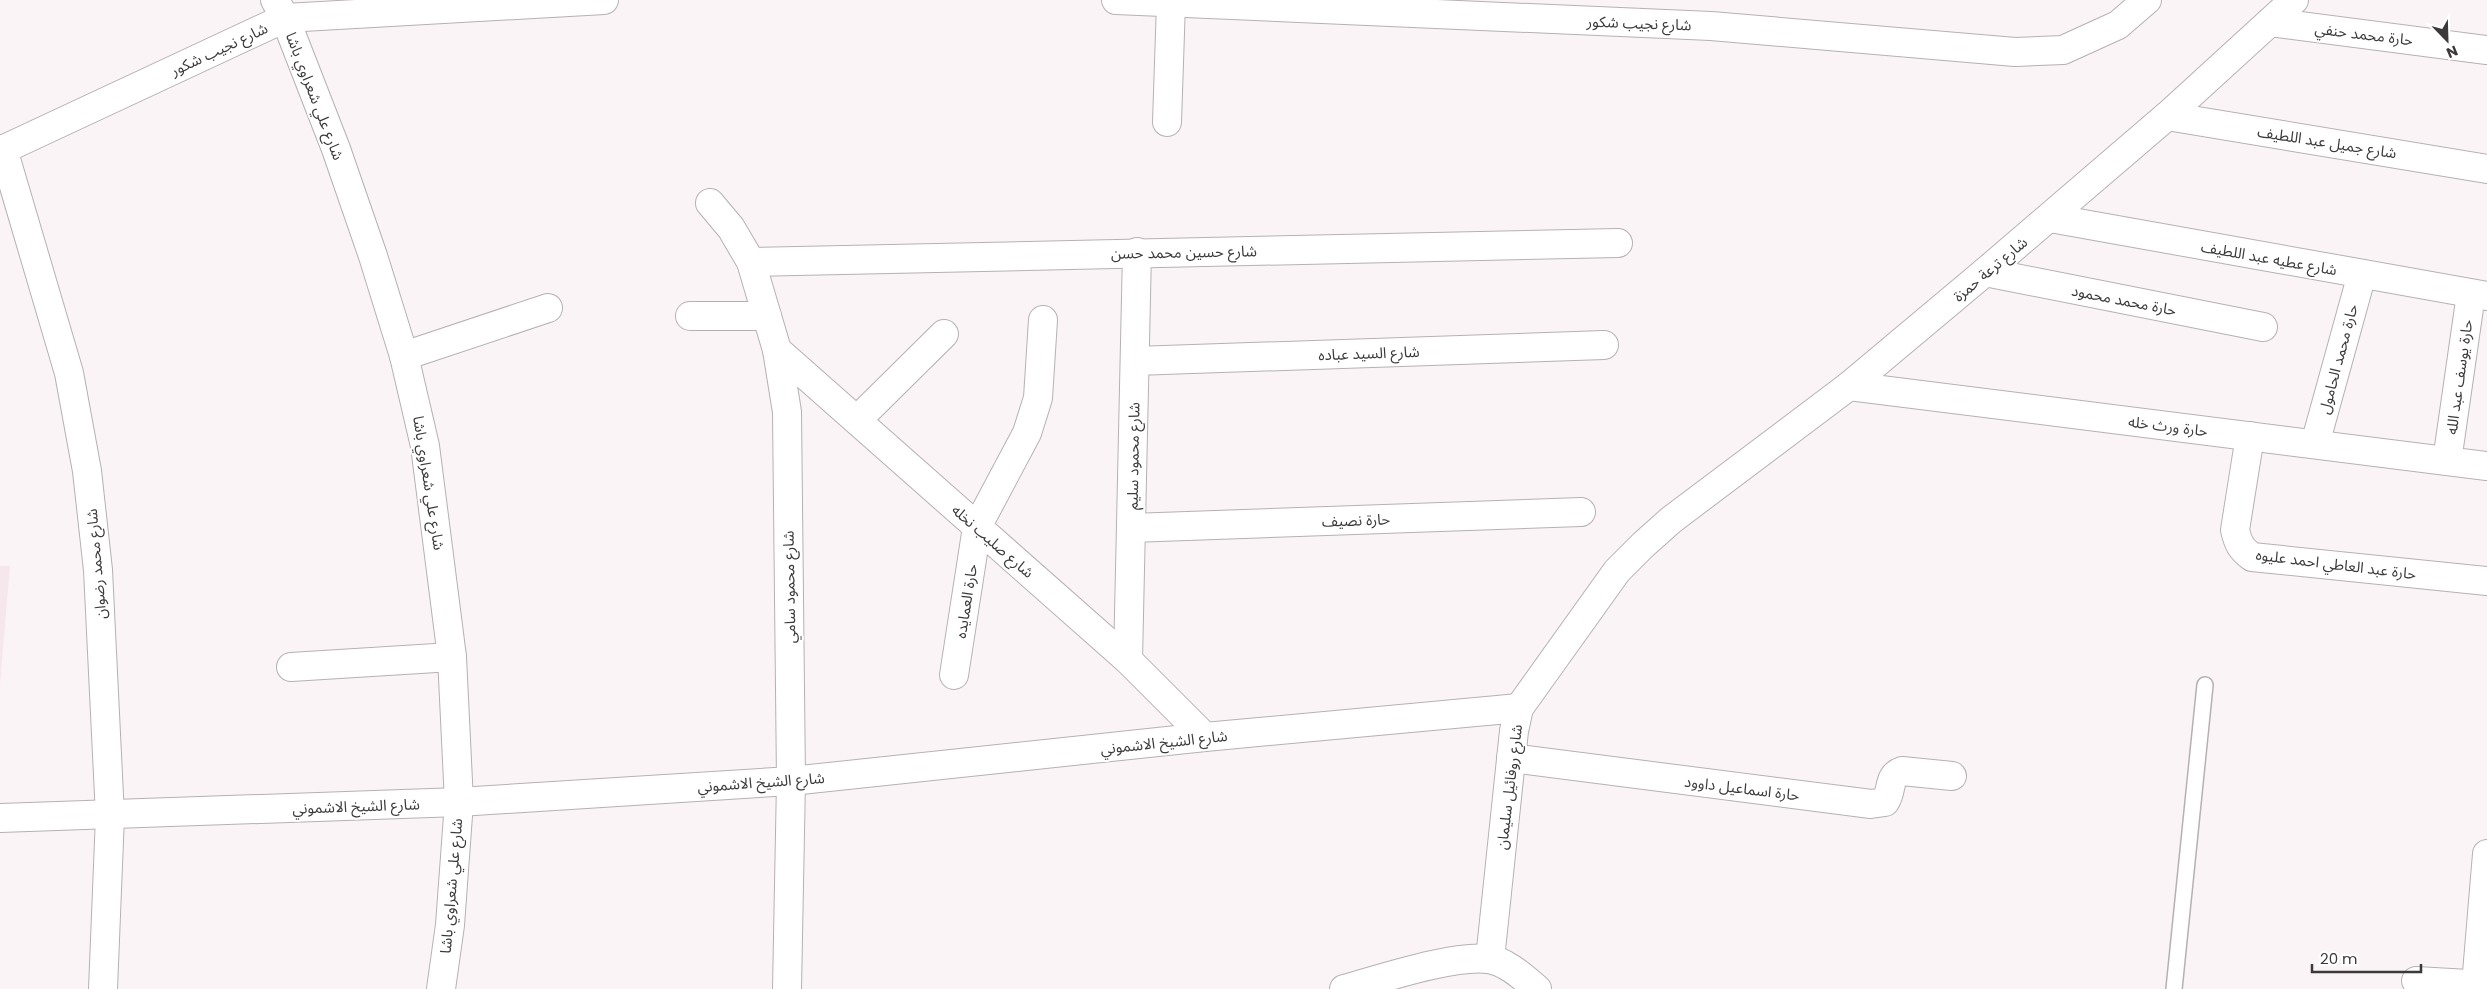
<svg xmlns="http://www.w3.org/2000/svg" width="2487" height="989" font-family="Poppins,'Noto Sans Arabic',sans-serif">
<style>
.built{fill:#f6e7ed}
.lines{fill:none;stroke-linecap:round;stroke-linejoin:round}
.service-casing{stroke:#b7b0b3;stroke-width:18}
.minor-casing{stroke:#b7b0b3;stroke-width:30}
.service{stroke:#fff;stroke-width:15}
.minor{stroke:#fff;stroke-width:28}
.labels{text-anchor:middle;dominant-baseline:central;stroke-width:4;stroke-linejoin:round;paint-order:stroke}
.street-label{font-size:15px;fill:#3b393a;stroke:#fff}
</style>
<rect width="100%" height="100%" fill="#fbf4f7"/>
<path class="built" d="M0 566H10L0 684Z"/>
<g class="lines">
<defs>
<path id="service" d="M2174 989 2205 685"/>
<g id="minor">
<path d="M275 0 285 18 336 149 373 256 404 356 425 446 452 657 459 802 450 925 441 989"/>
<path d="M1116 0 1711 26 2015 52 2063 50 2118 25 2147 0"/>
<path d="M2270 22 2487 50"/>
<path d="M2167 116 2487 169"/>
<path d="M1167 122 1171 3"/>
<path d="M3 149 69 373 87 471 98 570 110 816 103 989"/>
<path d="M0 151 285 18 604 0"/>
<path d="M710 203 731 228 751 262 777 350 787 412 791 781 787 989"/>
<path d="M2050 218 2487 296"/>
<path d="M751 262 1618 243"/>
<path d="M1985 272 2263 327"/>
<path d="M690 316H767"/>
<path d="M777 350 1128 660 1205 737"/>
<path d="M404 356 548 308"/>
<path d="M1135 361 1604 345"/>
<path d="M1849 386 2487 466"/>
<path d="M857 420 944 334"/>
<path d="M2250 436 2235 530C2238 543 2241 549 2252 557L2487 581"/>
<path d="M2315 444 2362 274"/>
<path d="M2447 461 2471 294"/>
<path d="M1131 528 1581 512"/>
<path d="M1128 660 1137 252"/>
<path d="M291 667 452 657"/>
<path d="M954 675 977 527 1027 433 1038 398 1043 320"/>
<path d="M1511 758 1871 804 1885 802C1893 791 1887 776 1902 771L1952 776"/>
<path d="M0 818 459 802 791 781 1205 737 1519 708"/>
<path d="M1490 959 1514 731 1519 708 1617 571 1643 545 1671 520 1849 386 1985 272 2167 116 2294 0"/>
<path d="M2416 981 2487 985"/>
<path d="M2476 985 2487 854"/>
<path d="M1344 989C1381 979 1452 955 1488 959 1506 961 1524 978 1537 989"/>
</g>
</defs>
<use href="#service" class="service-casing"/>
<use href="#minor" class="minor-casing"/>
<use href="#service" class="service"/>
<use href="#minor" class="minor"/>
</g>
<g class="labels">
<g class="street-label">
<text transform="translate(1639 23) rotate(2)">شارع نجيب شكور</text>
<text transform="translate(2364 34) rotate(7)">حارة محمد حنفي</text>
<text transform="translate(219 49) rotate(-25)">شارع نجيب شكور</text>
<text transform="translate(315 96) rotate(69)">شارع علي شعراوي باشا</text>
<text transform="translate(2327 142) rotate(9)">شارع جميل عبد اللطيف</text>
<text transform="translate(1184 252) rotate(-1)">شارع حسين محمد حسن</text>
<text transform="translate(2269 258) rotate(10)">شارع عطيه عبد اللطيف</text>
<text transform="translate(1990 269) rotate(-40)">شارع ترعة حمزة</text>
<text transform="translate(2124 300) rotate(11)">حارة محمد محمود</text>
<text transform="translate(1369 353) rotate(-2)">شارع السيد عباده</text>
<text transform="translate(2338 359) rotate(-75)">حارة محمد الحامول</text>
<text transform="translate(2459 377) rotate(-82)">حارة يوسف عبد الله</text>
<text transform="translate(2168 426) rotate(7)">حارة ورث خله</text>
<text transform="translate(1133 456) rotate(-89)">شارع محمود سليم</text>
<text transform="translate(429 483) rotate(81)">شارع علي شعراوي باشا</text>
<text transform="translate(1356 520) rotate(-2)">حارة نصيف</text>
<text transform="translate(993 541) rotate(41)">شارع صليب نخله</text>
<text transform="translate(96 564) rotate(-95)">شارع محمد رضوان</text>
<text transform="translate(2336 564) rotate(7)">حارة عبد العاطي احمد عليوه</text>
<text transform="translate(789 587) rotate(-91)">شارع محمود سامي</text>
<text transform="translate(966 601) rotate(-81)">حارة العمايده</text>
<text transform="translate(1164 742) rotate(-6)">شارع الشيخ الاشموني</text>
<text transform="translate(761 782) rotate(-4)">شارع الشيخ الاشموني</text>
<text transform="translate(1509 787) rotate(-83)">شارع روفائيل سليمان</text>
<text transform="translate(1742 788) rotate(7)">حارة اسماعيل داوود</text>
<text transform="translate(356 806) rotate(-2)">شارع الشيخ الاشموني</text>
<text transform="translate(451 886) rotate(-85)">شارع علي شعراوي باشا</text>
</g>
</g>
<g transform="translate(2447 40) rotate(157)" stroke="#ffffff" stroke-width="4" paint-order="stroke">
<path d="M0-4L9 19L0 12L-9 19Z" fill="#3b393a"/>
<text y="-8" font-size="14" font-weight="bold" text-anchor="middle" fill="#3b393a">N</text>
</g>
<path d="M2312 964v8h109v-8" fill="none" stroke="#3b393a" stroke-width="2.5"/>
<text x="2320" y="964" font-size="15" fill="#3b393a" stroke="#ffffff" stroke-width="4" paint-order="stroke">20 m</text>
</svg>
